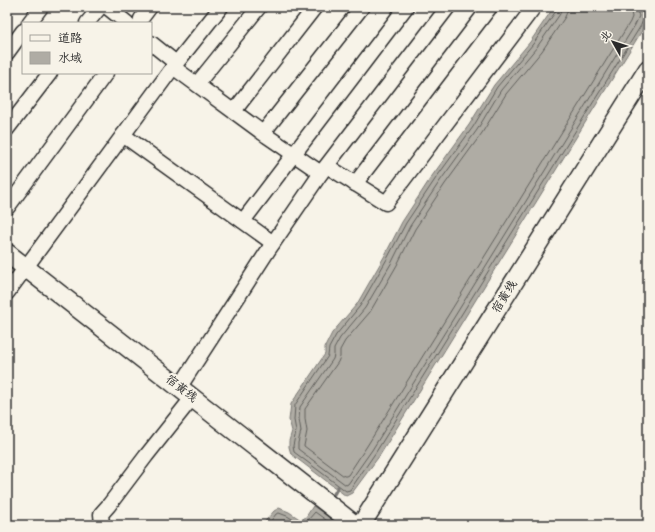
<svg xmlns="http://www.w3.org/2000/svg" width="655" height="532" font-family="Mynerve,'LXGW WenKai TC',sans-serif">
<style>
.water{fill:#afaca4;stroke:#7a7874}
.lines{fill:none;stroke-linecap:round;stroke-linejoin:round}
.shore{stroke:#605f5b;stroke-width:1}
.stream{stroke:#7a7874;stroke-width:3.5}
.minor-casing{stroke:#2b2b2b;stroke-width:17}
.major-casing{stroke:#2b2b2b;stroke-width:21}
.minor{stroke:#f7f3e8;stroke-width:14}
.major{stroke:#f7f3e8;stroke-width:18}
.labels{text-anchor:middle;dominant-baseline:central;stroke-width:4;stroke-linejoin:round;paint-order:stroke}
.street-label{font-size:12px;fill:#2b2b2b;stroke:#f7f3e8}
</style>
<rect width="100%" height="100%" fill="#f7f3e8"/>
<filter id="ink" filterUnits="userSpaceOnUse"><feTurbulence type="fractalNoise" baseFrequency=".025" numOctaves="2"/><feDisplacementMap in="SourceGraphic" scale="8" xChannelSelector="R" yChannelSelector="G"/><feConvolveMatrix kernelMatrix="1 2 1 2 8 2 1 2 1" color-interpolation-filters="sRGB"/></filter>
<g filter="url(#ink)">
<g class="water">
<path d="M554 7H643L648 11V19L643 29 380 455 352 493 346 496 291 454 289 447V441L292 431 289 420 291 404 325 354V347L332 333 357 304 384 257 402 222 432 176 469 125 494 85 530 42Z"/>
<path d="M313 506 336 522 334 525H262L274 511 279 508 289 512 301 520 306 517Z"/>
</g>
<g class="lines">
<g class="shore">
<path d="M557 7 556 11 533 44 497 87 473 127 436 178 406 223 387 259 360 306 336 335 329 348 328 356 295 405 294 420 296 431 293 446 294 452 346 491 350 490 376 452 640 27C642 23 643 18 648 19"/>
<path d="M562 7 560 14 537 47 501 90 477 130 440 181 410 226 392 262 365 308 340 338 334 349V355L333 359 300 407 299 419 301 431 298 443V449L346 485 348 484 372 450 635 25 639 16 637 11 636 7"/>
<path d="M568 7 567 12 565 17 542 51 506 94 482 133 445 184 415 229 397 265 370 312 345 341 340 350V357L338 362 305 409V419L307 431 304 446 344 476H346L348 475 367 446 630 22 632 17 630 7"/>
<path d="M268 525 276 514 279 513 287 516 301 524 308 520 315 512 330 523 331 525"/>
</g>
<path class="stream" d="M334 494 338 487"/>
<defs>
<g id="minor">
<path d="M107 7 127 23"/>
<path d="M29 23 41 7"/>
<path d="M87 23 100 7"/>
<path d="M140 23 141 19 150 7"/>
<path d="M151 43 176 63"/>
<path d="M7 53 23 31"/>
<path d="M173 67 267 136 321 173"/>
<path d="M197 84 259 7"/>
<path d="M234 111 315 7"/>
<path d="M7 129 50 73"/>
<path d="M263 133 362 7"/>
<path d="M123 135 273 243"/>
<path d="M327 166 386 203 534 7"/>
<path d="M355 184 490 7"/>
<path d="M7 208 106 73"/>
<path d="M243 221 406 7"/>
<path d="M7 293 171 70 221 7"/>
<path d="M179 388 269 249 321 173 448 7"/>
<path d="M104 525 102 524 101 514 109 505 146 456 192 398"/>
</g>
<g id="major">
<path d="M7 253 355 525"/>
<path d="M361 525 648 69"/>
</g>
</defs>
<use href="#minor" class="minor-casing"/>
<use href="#major" class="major-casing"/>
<use href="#minor" class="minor"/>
<use href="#major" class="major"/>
</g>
</g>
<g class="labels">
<g class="street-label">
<text transform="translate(505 297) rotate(-58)">宿黄线</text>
<text transform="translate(181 389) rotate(38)">宿黄线</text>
</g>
</g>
<rect width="655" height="532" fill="none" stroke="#f7f3e8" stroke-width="24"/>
<rect x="12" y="12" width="631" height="508" fill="none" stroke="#2b2b2b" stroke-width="1.5" filter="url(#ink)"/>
<rect x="22" y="22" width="130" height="52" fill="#f7f3e8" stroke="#a5a39c"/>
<rect x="30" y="35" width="20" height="6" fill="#f7f3e8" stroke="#a5a39c"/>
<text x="58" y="42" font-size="12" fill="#2b2b2b">道路</text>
<rect x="30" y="52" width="20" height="12" fill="#afaca4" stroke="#a5a39c"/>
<text x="58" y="62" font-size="12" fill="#2b2b2b">水域</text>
<g transform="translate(613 42) rotate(309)" stroke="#f7f3e8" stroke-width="3" paint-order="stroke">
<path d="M0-3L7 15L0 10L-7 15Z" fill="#2b2b2b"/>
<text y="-6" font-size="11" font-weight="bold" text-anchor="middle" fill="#2b2b2b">北</text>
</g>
</svg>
